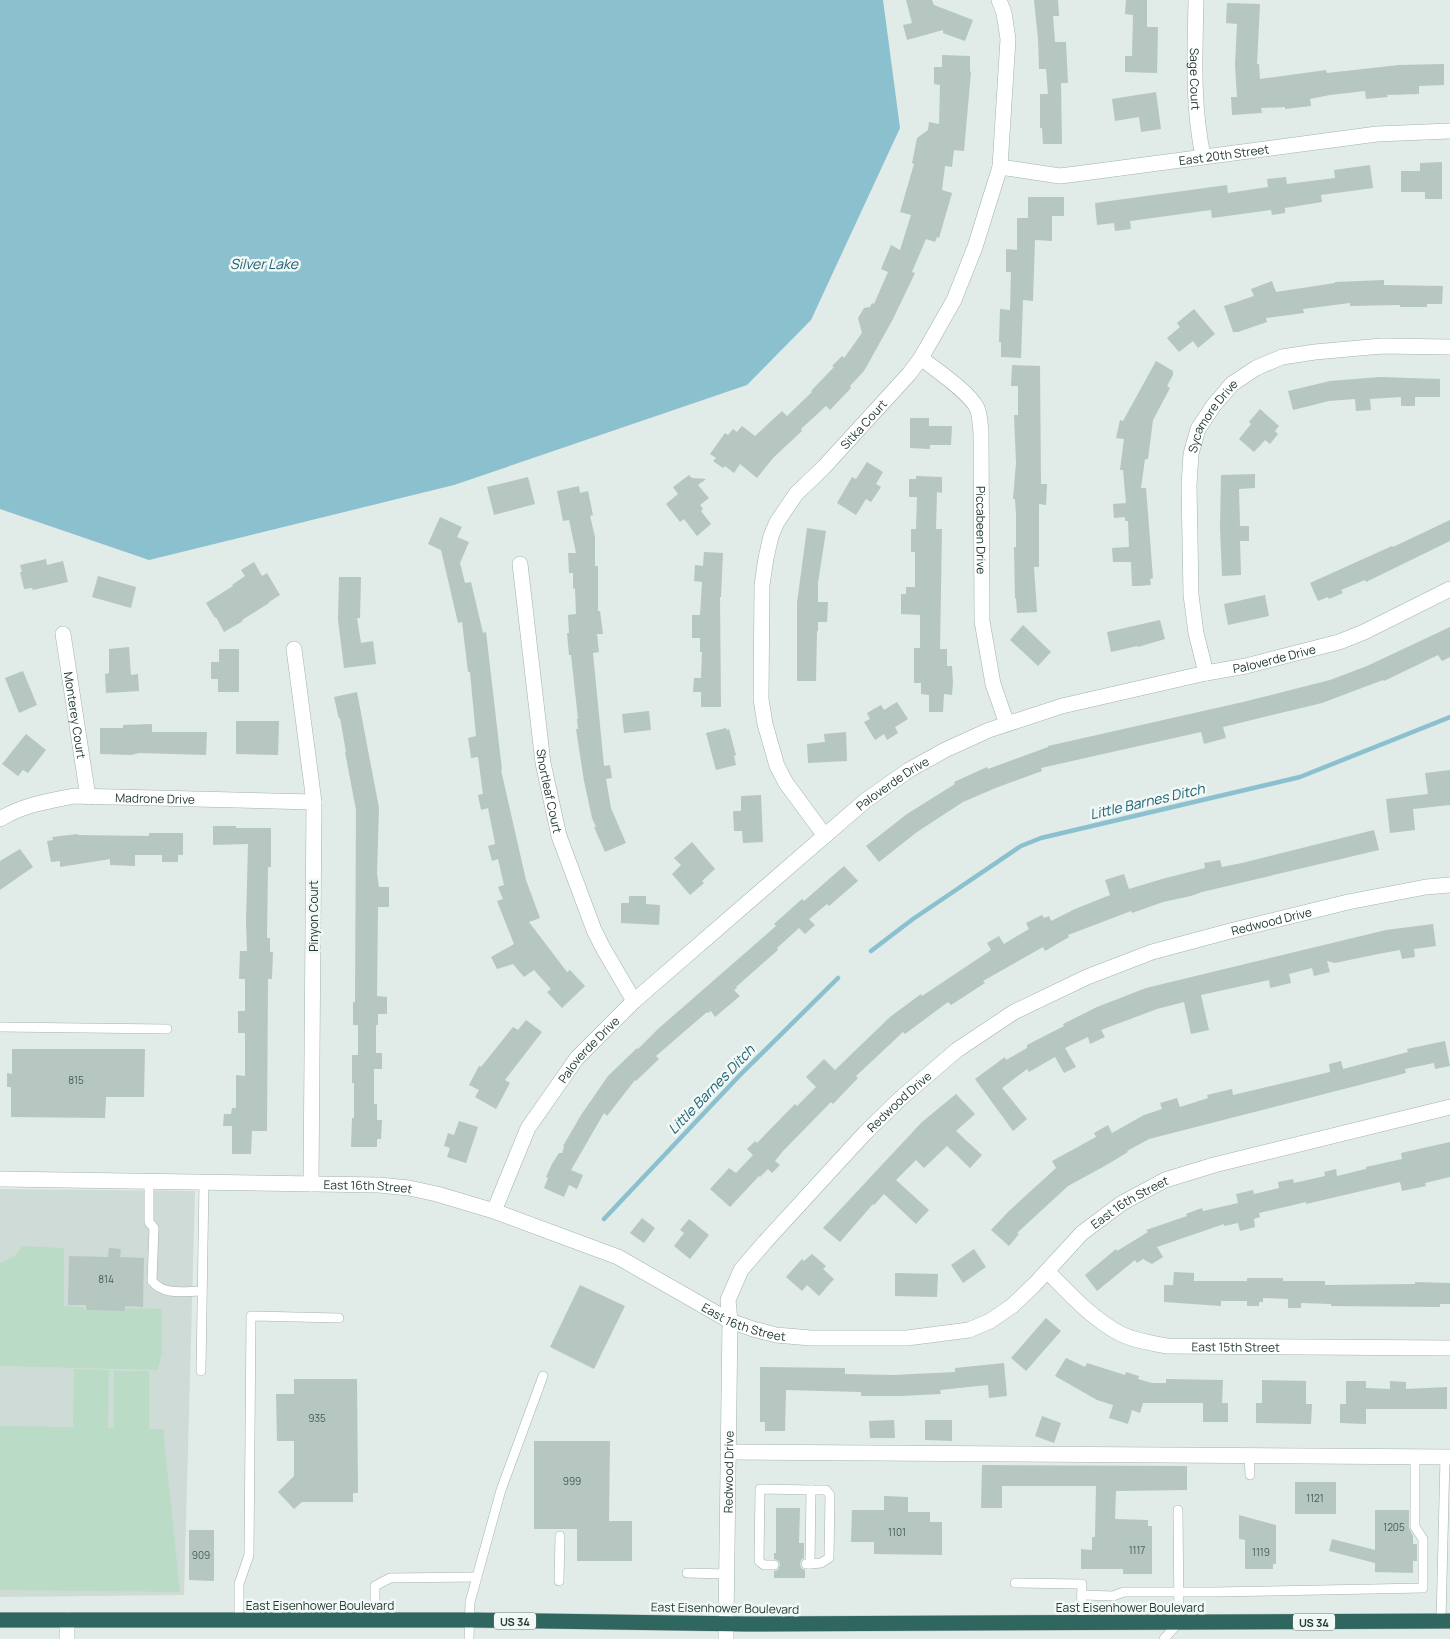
<svg xmlns="http://www.w3.org/2000/svg" width="1450" height="1639" font-family="Manrope,sans-serif">
<style>
.built{fill:#cfdbd6}
.green{fill:#badcc6}
.water{fill:#8bc0cf}
.lines{fill:none;stroke-linecap:round;stroke-linejoin:round}
.stream{stroke:#8bc0cf;stroke-width:4.5}
.building{fill:#b6c6c0}
.lane-casing{stroke:#a4b3ae;stroke-width:10}
.street-casing{stroke:#a4b3ae;stroke-width:16}
.secondary-casing{stroke:#a0b6b0;stroke-width:16}
.highway-casing{stroke:#c1c8c7;stroke-width:16}
.lane{stroke:#fff;stroke-width:9}
.street{stroke:#fff;stroke-width:15}
.secondary{stroke:#fff;stroke-width:15}
.highway{stroke:#2f665f;stroke-width:15}
.labels{text-anchor:middle;dominant-baseline:central;stroke-width:5;stroke-linejoin:round;paint-order:stroke}
.number-label{font-size:10px;fill:#475e58}
.shield{fill:#f1f8f5;stroke:#60746f;stroke-width:1}
.shield-label{font-size:11px;font-weight:bold;fill:#223b36}
.street-label{font-size:12px;fill:#223b36;stroke:#f1f8f5}
.water-label{font-size:14px;font-style:italic;fill:#1e6175;stroke:#f1f8f5}
</style>
<rect width="100%" height="100%" fill="#e1ebe7"/>
<path class="built" d="M0 1189 195 1191 184 1595 0 1597Z"/>
<g class="green">
<path d="M22 1246 64 1248V1306L84 1307V1310L125 1311 126 1308 162 1309V1351L158 1370 0 1366V1263L15 1256Z"/>
<path d="M74 1369 109 1370 108 1428H114V1371H149V1429H163L180 1592 0 1590V1426L73 1427Z"/>
</g>
<path class="water" d="M0 0H883L900 128 811 320 747 385 454 485 149 560 0 509Z"/>
<g class="lines">
<g class="stream">
<path d="M871 951 913 919 1021 846 1041 838 1300 777 1450 717"/>
<path d="M604 1219 740 1075 838 978"/>
</g>
</g>
<g class="building">
<path d="M906 0H932L934 5 973 20 965 41 943 33V30L907 40 903 25 912 23Z"/>
<path d="M1034 0H1058L1059 16H1053L1055 42H1066L1068 83H1061L1062 144H1043L1042 128H1040V94H1048L1046 69H1039L1038 39Z"/>
<path d="M1126 0H1147V27H1158L1157 73 1125 72V56H1132L1133 15 1125 14Z"/>
<path d="M1227 3 1260 4 1257 64H1259L1260 79 1326 70 1327 73 1399 65 1444 64V85L1419 86V94L1387 95 1388 97 1366 99 1365 91 1330 95 1310 99 1311 106 1285 109V107L1261 108 1262 113 1232 115 1231 97H1237L1235 65 1237 24 1226 23Z"/>
<path d="M942 55 970 56V71L971 72 964 151 954 150 952 167 945 166 942 190 952 193 939 238 937 237 935 242 926 239 912 272 915 273 893 319 864 371 850 386 851 388 830 410 826 406 801 429 802 431 773 458 757 478 740 464 734 473 725 466 723 468 713 461 716 458 710 454 725 433 728 435 733 429 737 432 742 426 755 436 782 411 787 416 812 392 811 391 834 367 832 366 842 356 844 358 862 333 858 318 864 308 870 307 872 303 874 304 888 272 881 269 891 245 900 250 911 215 900 212 914 164 912 163 917 138 928 130 929 122 939 124 940 85 934 84V67H942Z"/>
<path d="M1156 92 1161 129 1141 132 1139 117 1115 121 1112 99Z"/>
<path d="M1442 162V199H1425V192H1401V171H1420V163Z"/>
<path d="M1370 165 1373 188 1321 195 1322 202 1285 208V213L1272 215 1271 210 1212 218 1211 210 1130 221 1131 229 1115 231 1114 223 1097 225 1095 203 1227 185 1228 193 1268 187 1267 179 1286 177 1287 184 1335 178 1334 170Z"/>
<path d="M1028 197H1064V216H1052V241L1035 240 1033 301 1023 300 1021 358 1001 357V342H999L1000 309 1010 310 1011 272H1006V249L1017 250V218H1028Z"/>
<path d="M1384 280V285L1443 286 1442 304H1427V307H1400V305L1350 306V303L1303 309 1304 313 1266 318 1267 322 1238 332H1233L1224 306 1254 296 1251 289 1272 281 1276 292 1335 283V282Z"/>
<path d="M1194 309 1215 334 1198 348 1193 341 1179 352 1167 338 1180 327 1177 323Z"/>
<path d="M1156 361 1173 371V375L1167 386 1170 388 1153 420 1148 459H1145L1141 488H1146L1153 578 1150 579 1151 585 1138 586H1132L1131 562H1113L1112 548 1129 547 1128 521H1125V517L1114 518 1113 504 1126 503 1123 470H1120L1124 439 1116 438 1120 420 1123 421Z"/>
<path d="M1012 365 1040 366 1041 484H1047L1046 505 1039 504V567H1034L1037 612 1017 613 1016 598 1015 599 1014 547H1016V515L1015 499H1013L1016 463 1014 415H1018V386H1011Z"/>
<path d="M1380 377 1440 379V397H1415V406H1401V397L1370 399 1371 410 1356 411 1355 399 1329 401 1293 410 1288 391 1330 381Z"/>
<path d="M1260 409 1279 426 1275 431 1278 434 1270 444 1265 440 1254 452 1239 439 1251 424 1249 422Z"/>
<path d="M910 418H929V426H952L951 445H930V449L910 448Z"/>
<path d="M867 462 883 472 876 484 881 487 871 502 866 499 856 515 837 503 852 477 856 479Z"/>
<path d="M1255 474V488L1239 489 1240 526H1249V541H1240L1241 575 1222 576 1220 527 1221 475Z"/>
<path d="M689 475 692 478 706 479 698 485 709 498 700 505 703 509 701 511 711 524 697 536 684 519 680 522 666 504 678 494 673 487Z"/>
<path d="M916 476 942 477V493L937 492 936 529H942L940 649H947V666H952L953 683 952 695 944 694 943 712H929V695L921 694V683H914V648H920V615L901 614V594H906V587H915V552H911V529H916L917 497H909V479H916Z"/>
<path d="M528 477 535 504 494 515 487 487Z"/>
<path d="M579 486 580 493 588 491 593 515 590 516 595 537V566H598V611H600L603 634H597L599 652 593 653 604 766 610 765 612 778 606 779 611 808 626 843 605 852 594 827H596L592 818 584 781 576 729H578L577 719H578L571 655H569L567 633H569L568 615 576 614 575 588 573 589V573H569L568 553H576L569 520 563 521 557 491Z"/>
<path d="M440 517 462 527 457 537 469 542 460 563 465 583 471 582 483 633 486 632 502 770H501L526 880 540 918 529 922 567 972 570 970 585 986 562 1008 547 992 551 989 534 970 524 977 513 964 497 969 491 957 514 944 497 901 503 899 498 887 504 885 498 859 492 861 488 846 495 844 494 838 488 808 481 810 478 795 483 794 478 757 471 758 468 738 476 736 470 672H468L462 622 458 623 441 550 428 544Z"/>
<path d="M1450 520V541L1366 582 1365 580 1341 590 1343 593 1329 599 1328 597 1318 601 1310 583 1392 546 1393 547Z"/>
<path d="M807 528 826 531 818 583V602H828L827 622H818V631H817L816 681H797V603Z"/>
<path d="M704 552 723 553 721 597H720L721 707H701V692H693L694 678H701L702 652H700V638H692V615H700L702 582 694 581 695 565 703 566Z"/>
<path d="M46 559 47 565 63 561 68 582 33 590 32 588 24 589 20 572H22L20 565Z"/>
<path d="M254 562 262 576 267 573 280 595 269 602V603L242 620 243 621 224 632 216 617 215 618 206 603 233 586 232 585 245 576 241 570Z"/>
<path d="M98 576 136 587 131 608 92 597Z"/>
<path d="M339 577H361L360 618H357L361 643 373 641 376 664 344 668 338 620Z"/>
<path d="M1265 595 1269 616 1228 625 1224 604Z"/>
<path d="M1160 620 1165 639 1138 647 1137 646 1111 652 1107 632Z"/>
<path d="M1023 625 1051 652 1038 666 1010 640Z"/>
<path d="M1450 627V657L1442 661 1438 655 1384 681 1383 680 1322 703 1223 727 1226 738 1204 744 1201 732 1041 768 1042 771 998 787 963 802 917 832 879 862 866 846 907 814 955 784 954 782 987 767 988 769 1048 747V746L1243 702 1330 680 1367 666Z"/>
<path d="M129 647 131 675 138 674 139 691 106 693 105 674 109 673V649Z"/>
<path d="M219 649H239V692H218V679H211V662H219Z"/>
<path d="M23 671 37 705 19 713 5 678Z"/>
<path d="M357 692 379 808 377 873 379 887H389V907H378L377 996 387 997V1014H378V1025H376V1053H382V1069H374V1104H377V1120H382L381 1139H377V1147H351L352 1118H354V1083H352V1055H358V1025H353V1002H355L356 810 345 752H346L340 718 339 719 334 697Z"/>
<path d="M897 702 908 719 895 727 898 733 887 740 884 734 875 740 864 722 870 719 867 713 881 705 884 710Z"/>
<path d="M649 711 651 730 624 733 622 714Z"/>
<path d="M236 721H279L278 755 236 754Z"/>
<path d="M152 724V732H207L206 755 139 753 131 755 100 754V728H123V725Z"/>
<path d="M726 728 727 730 729 729 736 755 734 756 736 765 716 770 706 733Z"/>
<path d="M846 732 847 761 808 763 807 744 825 742 824 734Z"/>
<path d="M26 734 46 750 28 773 23 770 18 776 2 764Z"/>
<path d="M1450 770V805L1413 809 1415 830 1390 833 1386 799 1428 794 1425 773Z"/>
<path d="M761 795 763 842 743 843 742 831H734L733 811H741V796Z"/>
<path d="M213 826H236V828H271V867H268L267 938H270V952H273L272 979H268L267 1131H252L251 1154H232V1126H223L224 1114H231L232 1108H236V1075L245 1076V1033H238V1011H245V979H239L240 951H247L246 922 248 844 213 845Z"/>
<path d="M1374 830 1379 850 1202 892 1191 896 1163 902 1132 913 1131 911 1068 935 1069 937 1045 951 1043 947 983 981 985 983 951 1005 948 1002 905 1034 903 1032 856 1076 858 1078 833 1104 831 1102 783 1151 775 1161 780 1165 772 1173 768 1169 760 1177 759 1176 730 1207 710 1189 729 1168 736 1173 753 1155 747 1149 755 1141 757 1143 795 1104 797 1106 816 1087 806 1077 824 1059 835 1070 890 1017 921 994 922 996 991 950 987 943 999 936 1004 944 1029 929 1026 923 1042 915 1044 918 1049 916 1051 921 1075 909 1110 895 1105 880 1124 874 1129 889 1162 879 1205 868 1204 863 1220 860 1222 867 1242 863Z"/>
<path d="M149 833H183V855H178V862H162V855H135V866L110 865V859L60 867V861L51 862 47 841 53 840 52 837 78 834V835L149 836Z"/>
<path d="M692 842 715 869 702 881 704 883 690 895 672 874 681 865 674 858Z"/>
<path d="M20 849 33 867 0 890V861Z"/>
<path d="M844 866 858 881 829 906 827 904 809 919 815 925 805 934 799 928 777 948 778 950 736 987 737 988 734 990 740 996 715 1017 711 1011 708 1013 707 1012 656 1056 659 1059 636 1081 635 1080 607 1116 604 1113 571 1170 583 1175 577 1189 569 1185 564 1197 544 1188 548 1178 546 1177 552 1164 559 1153H562L564 1147 563 1146 581 1115 608 1076 637 1048 638 1049 658 1029 776 926 774 924 802 899 804 901Z"/>
<path d="M629 896H646V904L660 905 659 925 621 923V903H629Z"/>
<path d="M1433 924 1436 946 1414 949 1415 957 1402 959 1400 950 1378 954 1335 963 1327 961 1330 972 1314 976 1312 968 1289 974 1291 983 1270 988 1269 980 1201 995 1209 1030 1191 1034 1184 1002 1157 1009 1101 1030 1105 1037 1090 1044 1088 1037 1065 1048 1076 1067 1064 1073 1055 1057 1029 1072 1027 1069 1002 1088 1027 1119 1013 1131 975 1079 1005 1057 1006 1060 1027 1048V1045L1064 1026 1063 1024 1097 1007 1146 988 1386 930Z"/>
<path d="M526 1020 542 1032 505 1080 510 1083 496 1109 475 1097 479 1090 469 1085 479 1066 481 1067 513 1027 518 1030Z"/>
<path d="M1445 1041 1450 1066 1435 1069 1434 1063 1405 1069 1406 1073 1149 1139 1127 1151 1128 1152 1103 1167 1068 1186 1017 1233 1019 1234 1009 1246 991 1230 1009 1211 1056 1168 1052 1161 1096 1137 1094 1133 1108 1125 1112 1133 1144 1115 1162 1109 1160 1103 1177 1098 1180 1107 1208 1098 1207 1095 1232 1089 1233 1095 1330 1072 1329 1064 1341 1061 1343 1069 1408 1052 1407 1049Z"/>
<path d="M12 1049H145L144 1097H106L105 1118 11 1117V1087H7V1073L12 1074Z"/>
<path d="M956 1094 975 1114 956 1131 982 1155 970 1168 947 1146 924 1168 916 1160 896 1180 929 1210 916 1224 884 1194 874 1205 873 1204 840 1242 823 1228 922 1122Z"/>
<path d="M459 1121 478 1127 466 1163 447 1157 450 1148 444 1146 448 1133 454 1135Z"/>
<path d="M1450 1142V1177L1425 1183 1426 1186 1402 1191 1400 1182 1306 1204V1202L1259 1213 1260 1217 1254 1219 1255 1227 1240 1231 1238 1223 1224 1226V1224L1157 1247 1163 1257 1152 1264 1143 1259 1137 1263 1135 1260 1097 1291 1085 1275 1116 1249 1117 1251 1148 1232 1146 1230 1187 1216 1186 1214 1202 1208 1203 1211 1238 1203 1236 1194 1253 1190 1254 1194 1279 1188 1278 1182 1293 1179 1294 1183 1325 1176 1324 1172 1336 1169 1337 1176 1366 1169V1167L1402 1159 1401 1153Z"/>
<path d="M642 1218 655 1228 644 1243 630 1233Z"/>
<path d="M689 1219 709 1235 690 1259 674 1246 684 1233 680 1230Z"/>
<path d="M109 1248 121 1249 120 1257 144 1258 143 1307 125 1306V1311L86 1310V1305H68L69 1256 108 1257Z"/>
<path d="M974 1249 986 1267 963 1283 951 1265Z"/>
<path d="M812 1254 826 1266 823 1269 834 1279 819 1296 807 1285 802 1291 786 1277 802 1259 804 1261Z"/>
<path d="M1174 1272 1194 1273V1281H1247V1278H1283V1281H1325V1285L1415 1284V1282L1450 1283V1304H1440V1307L1331 1306V1304L1301 1303V1308H1288V1299L1263 1298V1302H1259V1306H1247V1301H1221V1306L1164 1302V1285H1173Z"/>
<path d="M895 1273 938 1274 937 1297 895 1296Z"/>
<path d="M580 1285 625 1306 594 1369 550 1347Z"/>
<path d="M1046 1318 1061 1331 1026 1371 1011 1358Z"/>
<path d="M1066 1358 1085 1367 1087 1363 1125 1375 1126 1372 1139 1376 1138 1379 1152 1383H1166V1379L1223 1380 1222 1403H1228V1422H1203V1403H1143L1140 1413 1132 1410 1128 1424 1109 1418 1113 1405 1097 1400 1055 1376Z"/>
<path d="M1004 1363 1007 1396 989 1398 988 1385 940 1390 941 1394 901 1396H861V1392L786 1390 785 1431H765V1422H760V1367L845 1368V1374L893 1375 955 1372V1368Z"/>
<path d="M294 1379H357L358 1493H353V1502H302L294 1509 278 1492 294 1476V1441H277L276 1394H294Z"/>
<path d="M1262 1380 1306 1381V1404H1312L1311 1424 1256 1423V1403H1262Z"/>
<path d="M1346 1381H1366V1388L1390 1389V1381L1406 1382V1389L1447 1387V1409H1366V1424L1340 1423V1404H1346Z"/>
<path d="M1042 1416 1061 1423 1054 1443 1035 1436Z"/>
<path d="M894 1420 895 1438H870L869 1421Z"/>
<path d="M925 1420H952V1441L925 1440Z"/>
<path d="M534 1441H610L609 1521H632V1561H577V1529H534Z"/>
<path d="M982 1465 1187 1466V1490L1116 1491 1115 1519 1148 1520V1526H1152V1574H1123V1569H1081V1549L1092 1550V1537H1095L1096 1486H1002V1508H981Z"/>
<rect x="1295" y="1482" width="41" height="32"/>
<path d="M884 1496 908 1497V1512H930V1522H942V1555L874 1554V1542H851L852 1510H884Z"/>
<path d="M776 1508H800L799 1543H804V1558L801 1560 800 1564 801 1568 805 1570V1578H774V1571L778 1570 780 1565 779 1561 774 1559V1553H776Z"/>
<path d="M1375 1510H1409V1528L1413 1536V1544H1417V1561H1413V1573L1375 1572V1563L1329 1551 1332 1539 1375 1550Z"/>
<path d="M1239 1515 1276 1525V1564H1273V1569H1245V1540L1239 1539Z"/>
<path d="M189 1530H214V1581L189 1580Z"/>
</g>
<g class="lines">
<defs>
<g id="lane">
<path d="M0 1027 167 1029"/>
<path d="M149 1181V1222L154 1228 152 1281C164 1296 185 1291 202 1291"/>
<path d="M201 1371 204 1182"/>
<path d="M1249 1456 1250 1475"/>
<path d="M810 1564 821 1563 829 1558 830 1495 826 1490H811"/>
<path d="M774 1565H764L759 1561 760 1489 811 1490 810 1564H806"/>
<path d="M687 1573 727 1574"/>
<path d="M559 1581 560 1536"/>
<path d="M1015 1583 1082 1584 1081 1622"/>
<path d="M1082 1595 1113 1596 1124 1592H1214L1423 1588V1539L1415 1527V1457"/>
<path d="M239 1620V1584L249 1555 251 1316 339 1318"/>
<path d="M375 1620V1586L390 1578 477 1577"/>
<path d="M1441 1621 1445 1457"/>
<path d="M469 1639 470 1602 501 1490 543 1376"/>
<path d="M1164 1639 1179 1622 1178 1510"/>
</g>
<g id="street">
<path id="s1" d="M1196 0C1195 52 1192 104 1203 156"/>
<path id="s2" d="M1000 167 1060 176 1076 174 1377 134 1450 131"/>
<path id="s3" d="M921 358C936 370 969 392 977 408 980 415 980 424 981 432L982 621 993 684 1007 724"/>
<path id="s4" d="M520 564 543 763 559 836 594 930 603 948 634 1001"/>
<path id="s5" d="M63 634 88 797"/>
<path d="M294 649 314 802 311 1184"/>
<path id="s6" d="M1206 673 1196 633 1191 595 1189 485 1191 454 1198 429 1214 405 1232 384 1256 368 1282 357 1315 352 1382 346 1450 347"/>
<path id="s7" d="M0 819C23 805 48 801 74 796L314 802"/>
<path id="s8" d="M825 836 786 783 777 766 765 724 761 699 762 585 766 558 771 536 777 522 796 494 824 467 909 374 921 358 954 300 975 247 1000 167 1008 39 1004 13 999 0"/>
<path id="s9" d="M0 1179 379 1185 409 1188 437 1194 494 1211 618 1257 730 1321 753 1329 776 1335 811 1338H907L969 1330 990 1321 1012 1306 1035 1284 1082 1233 1122 1203 1165 1180 1214 1165 1450 1107"/>
<path id="s10" d="M494 1211 528 1128 577 1058 634 1001 865 801 909 770 945 750 989 730 1062 706 1206 673 1246 666 1339 642 1364 632 1450 589"/>
<path id="s11" d="M1047 1271C1069 1293 1092 1319 1121 1334 1135 1341 1152 1343 1167 1346L1450 1348"/>
<path d="M728 1452 1450 1457"/>
<path id="s12" d="M726 1624 730 1321 728 1300 741 1270 765 1242 865 1133 902 1097 957 1050 1014 1012 1087 977 1152 952 1234 930 1348 902 1426 887 1450 885"/>
<path d="M67 1639V1620"/>
</g>
<path id="secondary" d="M726 1639V1624"/>
<path id="highway" d="M0 1620H470L746 1624 1450 1621"/>
</defs>
<use href="#lane" class="lane-casing"/>
<use href="#street" class="street-casing"/>
<use href="#secondary" class="secondary-casing"/>
<use href="#highway" class="highway-casing"/>
<use href="#lane" class="lane"/>
<use href="#street" class="street"/>
<use href="#secondary" class="secondary"/>
<use href="#highway" class="highway"/>
</g>
<g class="labels">
<g class="number-label">
<text x="76" y="1080">815</text>
<text x="106" y="1279">814</text>
<text x="317" y="1418">935</text>
<text x="572" y="1481">999</text>
<text x="1315" y="1498">1121</text>
<text x="1394" y="1527">1205</text>
<text x="897" y="1532">1101</text>
<text x="1137" y="1550">1117</text>
<text x="1261" y="1552">1119</text>
<text x="201" y="1555">909</text>
</g>
<g class="shield">
<rect x="494" y="1612.5" width="42" height="17" rx="4"/>
<rect x="1293" y="1613.5" width="42" height="17" rx="4"/>
</g>
<g class="shield-label">
<text x="515" y="1621">US 34</text>
<text x="1314" y="1622">US 34</text>
</g>
<g class="street-label">
<text stroke="none"><textPath href="#s1" startOffset="79">Sage Court</textPath></text>
<text stroke="none"><textPath href="#s2" startOffset="226">East 20th Street</textPath></text>
<text stroke="none"><textPath href="#s6" startOffset="265">Sycamore Drive</textPath></text>
<text stroke="none"><textPath href="#s8" startOffset="464">Sitka Court</textPath></text>
<text stroke="none"><textPath href="#s3" startOffset="198">Piccabeen Drive</textPath></text>
<text stroke="none"><textPath href="#s10" startOffset="999">Paloverde Drive</textPath></text>
<text stroke="none"><textPath href="#s5" startOffset="82">Monterey Court</textPath></text>
<text stroke="none"><textPath href="#s10" startOffset="594">Paloverde Drive</textPath></text>
<text stroke="none"><textPath href="#s4" startOffset="229">Shortleaf Court</textPath></text>
<text stroke="none"><textPath href="#s7" startOffset="159">Madrone Drive</textPath></text>
<text transform="translate(313 916) rotate(-90)">Pinyon Court</text>
<text stroke="none"><textPath href="#s12" startOffset="1008">Redwood Drive</textPath></text>
<text stroke="none"><textPath href="#s10" startOffset="189">Paloverde Drive</textPath></text>
<text stroke="none"><textPath href="#s12" startOffset="588">Redwood Drive</textPath></text>
<text stroke="none"><textPath href="#s9" startOffset="368">East 16th Street</textPath></text>
<text stroke="none"><textPath href="#s9" startOffset="1208">East 16th Street</textPath></text>
<text stroke="none"><textPath href="#s9" startOffset="772">East 16th Street</textPath></text>
<text stroke="none"><textPath href="#s11" startOffset="214">East 15th Street</textPath></text>
<text stroke="none"><textPath href="#s12" startOffset="152">Redwood Drive</textPath></text>
<text x="320" y="1605">East Eisenhower Boulevard</text>
<text x="1130" y="1607">East Eisenhower Boulevard</text>
<text transform="translate(725 1608) rotate(1)">East Eisenhower Boulevard</text>
</g>
<g class="water-label">
<text x="264" y="263">Silver Lake</text>
<text transform="translate(1147 801) rotate(-13)">Little Barnes Ditch</text>
<text transform="translate(711 1089) rotate(-46)">Little Barnes Ditch</text>
</g>
</g>
</svg>
